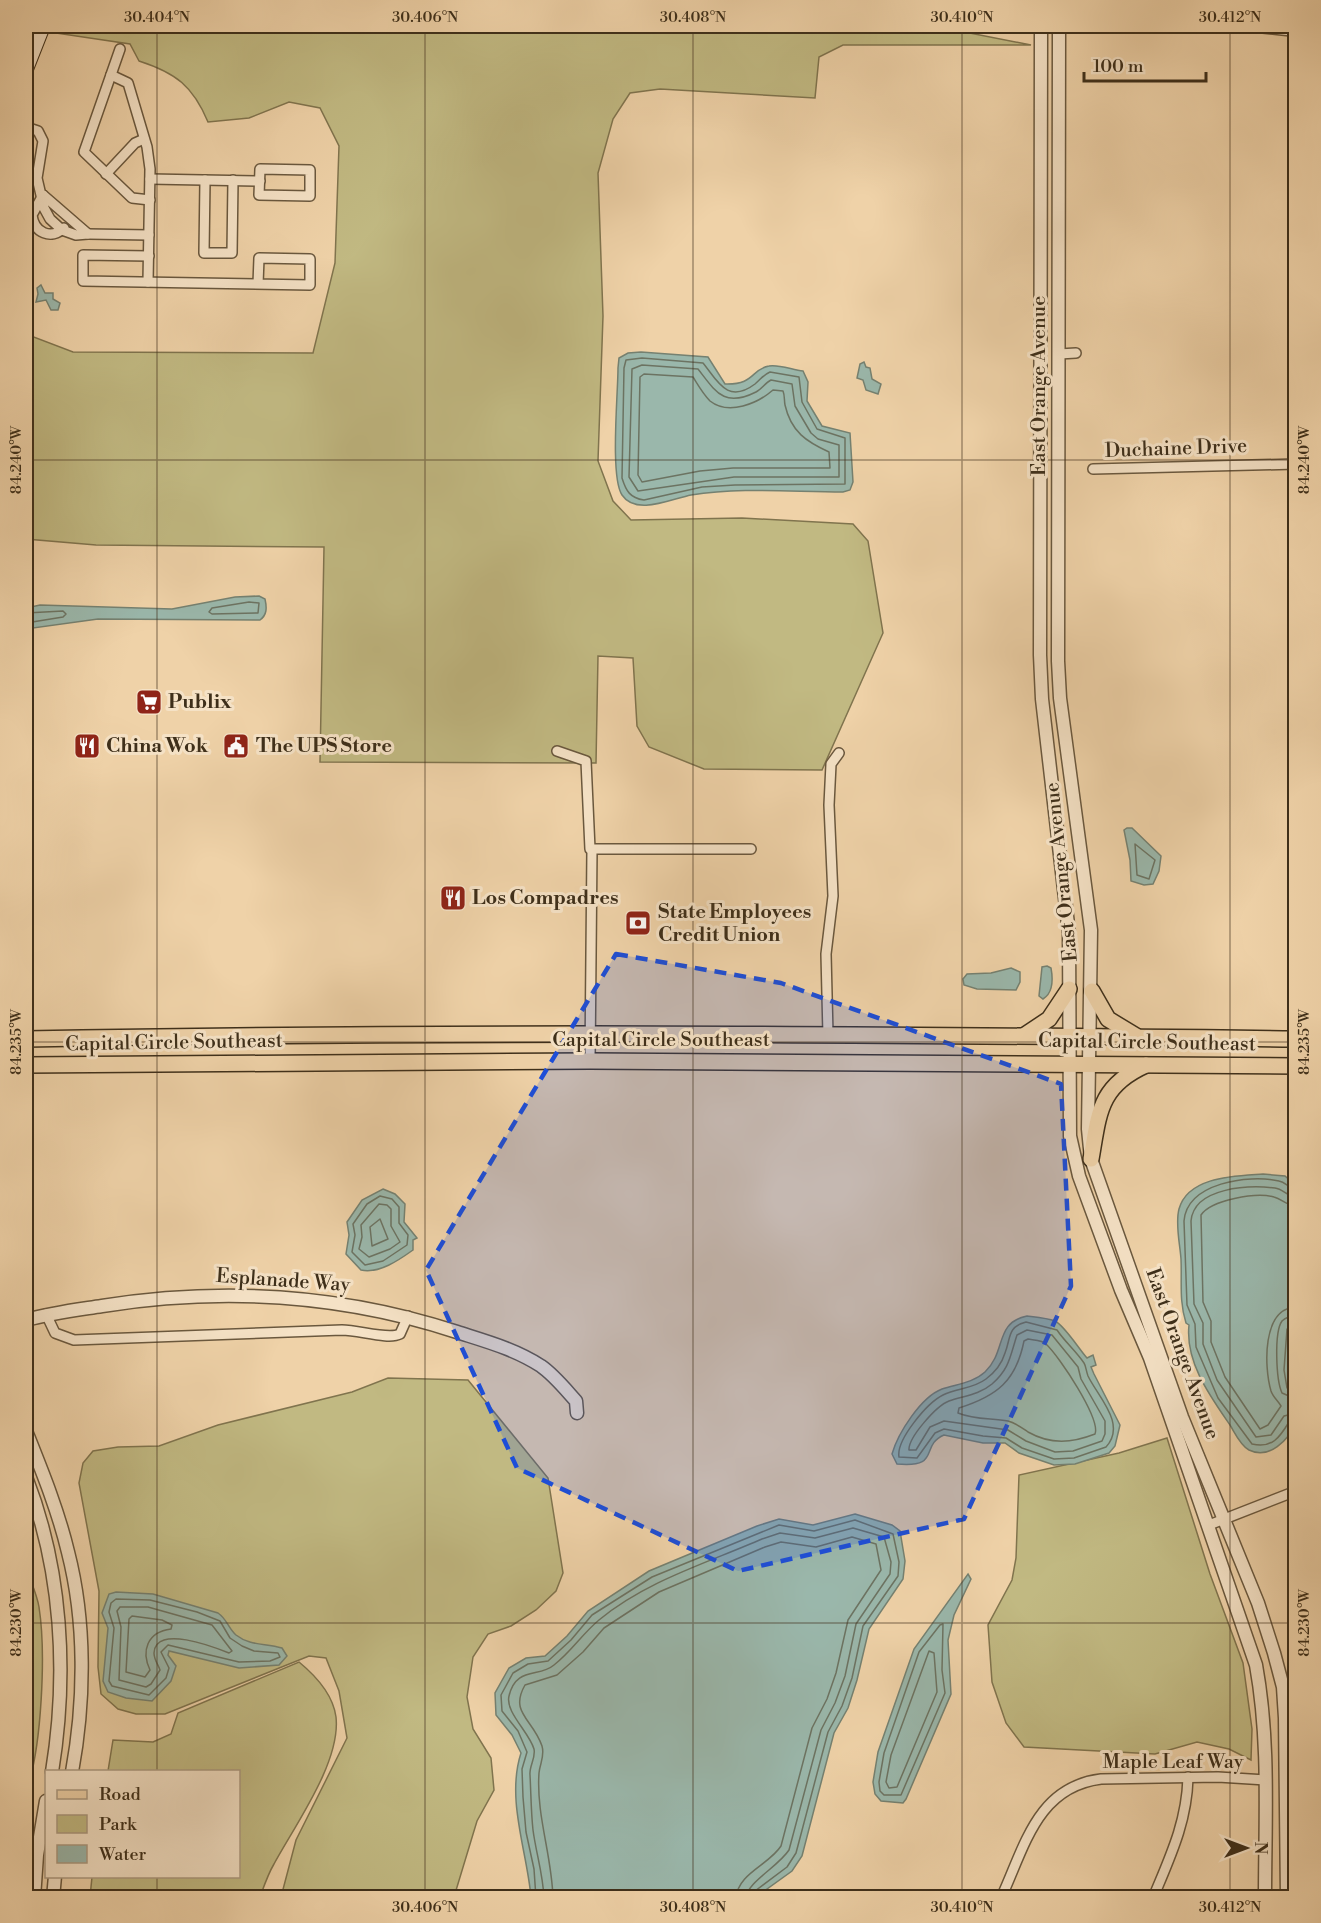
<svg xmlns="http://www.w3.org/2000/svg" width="1321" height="1923" font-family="'Libre Bodoni',serif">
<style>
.green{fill:#c1b982;stroke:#80744e;stroke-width:1.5}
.water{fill:#9ab7ab;stroke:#758171;stroke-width:1.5}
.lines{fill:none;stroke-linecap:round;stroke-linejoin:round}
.shore{stroke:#6c7362;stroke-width:1.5}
.minor-casing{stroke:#6a583e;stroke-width:12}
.tertiary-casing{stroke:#6a583e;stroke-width:15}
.secondary-casing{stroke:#3e2f1a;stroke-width:16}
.primary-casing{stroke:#3e2f1a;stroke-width:18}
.minor{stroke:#f5e2c6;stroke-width:9}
.tertiary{stroke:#f5e2c6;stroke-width:12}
.secondary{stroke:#f5e2c6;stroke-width:14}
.primary{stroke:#efd2a8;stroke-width:15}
.marked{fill:#1d4ed8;fill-opacity:0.2;stroke:#1d4ed8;stroke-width:4.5;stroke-dasharray:12 8;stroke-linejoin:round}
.ticks{fill:none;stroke:#3e2f1a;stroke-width:1.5;stroke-opacity:0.45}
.labels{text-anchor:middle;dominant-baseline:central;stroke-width:6;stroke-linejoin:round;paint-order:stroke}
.street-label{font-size:20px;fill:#3e2f1a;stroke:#f5e2c6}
.poi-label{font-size:20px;font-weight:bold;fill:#3e2f1a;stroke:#f5e2c6;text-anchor:start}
.neatline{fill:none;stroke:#3e2f1a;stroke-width:2}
.ticks-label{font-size:15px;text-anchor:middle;fill:#3e2f1a}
</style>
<rect width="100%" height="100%" fill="#efd2a8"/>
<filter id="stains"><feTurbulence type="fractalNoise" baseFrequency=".00333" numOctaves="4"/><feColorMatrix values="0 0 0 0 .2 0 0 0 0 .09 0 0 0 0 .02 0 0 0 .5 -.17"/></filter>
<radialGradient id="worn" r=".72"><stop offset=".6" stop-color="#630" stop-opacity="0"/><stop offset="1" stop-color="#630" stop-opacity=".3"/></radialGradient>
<g class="green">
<path d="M53 26H934L1031 45H843L819 57 815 98 660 89 630 93 613 119 598 173 603 316 598 461 613 501 631 520 742 518 853 524 868 541 883 633 822 770 704 769 649 747 637 726 633 658 598 656 596 763 320 762 324 547 96 545 26 539V334L73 352 313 353 335 263 339 146 320 108 289 102 249 118 208 122C193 86 176 73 139 61L130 44 49 32Z"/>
<path d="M388 1378 468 1380 548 1478 563 1573 556 1591 536 1610 511 1626 488 1634 473 1657 467 1697 473 1729 491 1758 494 1790 477 1821 454 1897H281L296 1840 347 1738 339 1691 326 1658 309 1656 165 1714H136L118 1709 101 1694 98 1667 99 1591 79 1483 83 1463 93 1451 118 1447 159 1446 218 1425 352 1392Z"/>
<path d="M1167 1438 1210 1574 1243 1663 1252 1729 1251 1760 1229 1749 1197 1742 1155 1754 1024 1747 1006 1723 992 1682 988 1625 1012 1580 1016 1558 1019 1475 1119 1453Z"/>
<path d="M26 1567C30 1580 37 1594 39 1607 46 1652 42 1749 26 1791Z"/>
<path d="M299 1662C316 1676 333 1694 336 1717 341 1762 295 1825 274 1864 268 1874 264 1886 260 1897H90L92 1877 238 1876V1772L108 1771 113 1740 153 1742 171 1734 178 1713Z"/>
</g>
<g class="water">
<path d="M41 285 45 293H53V299L60 303 58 310H51L46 300 36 302 38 294 37 288Z"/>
<path d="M641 352 708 357 725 384C755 385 751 369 769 366 778 364 793 370 803 371L808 382 807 401 822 426 850 433 853 482 850 490 843 492C792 492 741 487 691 495 671 499 636 516 622 495 610 477 618 394 618 368L619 358 628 353Z"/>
<path d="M864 362 866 367 870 368 872 379 881 384 878 394 866 390 863 380 857 378 860 364Z"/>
<path d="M259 596 265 599C267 608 267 615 260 620L98 619 26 629V608L40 605 172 609 235 597Z"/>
<path d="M1127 828H1132L1161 856 1159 871 1153 884 1144 885 1131 881 1130 860 1124 830Z"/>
<path d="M1047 966 1051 968C1053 979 1053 993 1043 999L1039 996 1042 967Z"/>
<path d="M1011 968 1020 972V982L1016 990 977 989 964 985 963 979 967 974 991 973Z"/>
<path d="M1263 1174 1285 1176 1295 1185C1296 1225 1298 1265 1295 1304 1294 1326 1290 1347 1290 1368 1290 1386 1301 1405 1295 1423 1289 1440 1269 1460 1249 1450 1240 1445 1235 1433 1230 1425 1210 1396 1185 1362 1189 1325L1186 1323C1179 1301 1182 1282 1181 1259 1180 1244 1175 1224 1179 1209 1188 1176 1236 1176 1263 1174Z"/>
<path d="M383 1189 395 1194 405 1204 404 1222 417 1238 413 1240V1250C399 1260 379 1274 361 1270L346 1254 349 1235 347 1222 362 1200Z"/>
<path d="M1027 1316C1035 1317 1047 1318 1055 1321 1064 1325 1079 1349 1087 1358L1093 1355 1096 1365 1091 1367 1094 1374 1120 1425 1115 1446 1109 1453 1075 1464 1054 1465 1019 1453 1005 1443H983L944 1435C919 1446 942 1468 897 1464L892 1454C898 1433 921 1397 942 1389 957 1384 973 1383 985 1372 1007 1351 994 1323 1027 1316Z"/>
<path d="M855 1514 892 1525 900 1531 905 1561 903 1579 869 1629 857 1680 848 1708 834 1733 802 1856 792 1871 756 1897H531C527 1851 506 1799 521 1753L512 1735 496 1715 495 1693 509 1668 526 1658 545 1656 567 1636 588 1611 649 1571 757 1526 779 1519 813 1525Z"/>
<path d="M968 1574 971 1579 954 1615 948 1640 951 1694 906 1799 903 1803 881 1801 875 1794 873 1782 878 1752 914 1649Z"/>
<path d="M116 1592 153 1594 218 1613C227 1619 228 1628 236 1635 250 1646 265 1643 282 1648L287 1656 279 1665 239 1668 169 1651 168 1655 176 1666 171 1681 152 1701 126 1698 108 1692 103 1681 108 1628 102 1613 109 1594Z"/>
</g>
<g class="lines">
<g class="shore">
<path d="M642 358 703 363C717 380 727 405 755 384 761 379 763 375 770 372L799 377 802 402 817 429 845 438V484L735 485 702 487 644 500C630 498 626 491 622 478L624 368 626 360Z"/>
<path d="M642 365 698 369C716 392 724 408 756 392 762 389 765 383 771 380L792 384 795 406 811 433 818 439 839 445V477H734L638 491 629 477 632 369Z"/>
<path d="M644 374 693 377C698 385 703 394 710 401 729 416 758 403 773 390L783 391C785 396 784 400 785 405 791 432 807 442 829 452L830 468H733L700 471 642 482 638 475 640 377Z"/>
<path d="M249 602 259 603 258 613 212 614 209 612 212 608Z"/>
<path d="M26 613 63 611 66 614 63 617 26 623"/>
<path d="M1135 844 1155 860 1149 879 1137 875Z"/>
<path d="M1296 1189C1288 1188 1286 1182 1279 1181 1248 1174 1187 1183 1184 1221L1187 1305 1195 1324 1196 1347 1218 1398 1252 1444C1272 1449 1280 1437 1289 1422L1296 1420"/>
<path d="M380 1196 392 1199 399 1207V1223L408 1235 407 1245 383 1261 365 1265 352 1252 355 1235 353 1224 367 1204Z"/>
<path d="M1296 1197C1287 1196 1283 1189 1275 1188 1249 1185 1194 1187 1191 1221L1194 1304 1203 1323V1344L1217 1380 1256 1437 1271 1435 1284 1416 1296 1413"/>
<path d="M379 1204 387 1205 391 1209V1226L400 1242 390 1249 369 1257 359 1249 362 1237 361 1225Z"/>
<path d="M1296 1206C1286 1205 1282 1199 1274 1197 1256 1192 1211 1200 1201 1215L1203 1302 1211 1321V1342L1225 1377 1260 1429 1268 1425 1281 1406C1278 1401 1273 1397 1271 1391 1264 1367 1262 1308 1296 1307"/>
<path d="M380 1219 388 1239 372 1246 370 1227Z"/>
<path d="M1296 1316C1290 1316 1286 1317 1282 1321 1274 1332 1276 1380 1282 1393L1296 1399"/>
<path d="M1026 1322 1057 1330C1065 1342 1076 1351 1084 1363 1086 1366 1086 1371 1088 1376 1098 1397 1127 1424 1106 1447L1074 1458 1054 1459 1022 1448 1006 1438 983 1436 944 1429 935 1433 917 1458 899 1457C896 1440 927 1403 943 1395 957 1388 973 1389 986 1379 994 1373 1002 1363 1005 1353 1011 1338 1007 1327 1026 1322Z"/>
<path d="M1296 1323 1287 1329 1284 1370 1287 1388 1296 1391"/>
<path d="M1027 1330 1052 1335 1078 1367 1081 1379 1105 1421V1434L1102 1441 1073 1451 1055 1452 1026 1441 1008 1430 944 1421 930 1427 916 1450H909C908 1438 936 1406 949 1401 963 1396 979 1395 992 1384 1010 1368 1010 1356 1017 1335Z"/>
<path d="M1028 1339C1033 1340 1043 1340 1046 1344 1059 1356 1101 1419 1095 1434 1072 1443 1051 1445 1028 1432 1022 1428 1016 1423 1008 1421 991 1418 975 1420 958 1413L959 1408C997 1396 1016 1381 1024 1341Z"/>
<path d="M116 1599 150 1600 197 1612 220 1621 230 1638 242 1646 254 1651 278 1653 280 1657 270 1661 239 1662 168 1645 161 1652 169 1668 166 1678 149 1695 112 1686 109 1681 114 1628 109 1612 111 1603Z"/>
<path d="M120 1607H148L212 1625 232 1651 229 1653C214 1647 155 1624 154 1653 154 1660 158 1664 160 1670L151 1684 146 1687 119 1680 121 1627 117 1611Z"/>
<path d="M132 1616 162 1620 172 1625 171 1629C147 1632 141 1651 150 1670L145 1677 126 1672 129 1619Z"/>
<path d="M943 1624 942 1670 945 1693 901 1795H884L880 1791 879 1782 884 1753 919 1652 940 1625Z"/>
<path d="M929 1651 934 1653 937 1692 897 1787 889 1788 886 1782 891 1755Z"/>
<path d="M536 1898 534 1869 526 1832 523 1797 522 1769 527 1752 518 1731 502 1711 501 1695 513 1673 528 1664 548 1661 571 1640 592 1615 652 1577 779 1525 814 1531 855 1520 893 1534 899 1562 898 1576 863 1626 852 1678 842 1706 828 1732 796 1853 787 1867 755 1891 753 1898"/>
<path d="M544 1898C543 1874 536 1853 533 1830 531 1812 531 1793 530 1775 529 1766 536 1758 534 1749 529 1732 505 1712 509 1696 516 1666 539 1678 554 1665 571 1652 583 1633 599 1620 646 1581 707 1563 762 1539L780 1533 815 1538 853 1528 884 1537 891 1562 890 1574 856 1624 845 1676 835 1703 821 1730 789 1850C778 1867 747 1882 746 1898"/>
<path d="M553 1898C552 1856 536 1815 539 1773 540 1763 545 1756 542 1746 533 1719 509 1713 525 1685L557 1675 583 1652 604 1628 659 1592 765 1547 781 1542 816 1547 852 1537 876 1544 881 1570 848 1620 836 1673 827 1699 812 1728 781 1846C769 1865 738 1873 736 1898"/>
</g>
<defs>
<g id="minor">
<path d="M120 49 84 152 132 198 150 200"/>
<path d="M111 75 128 83 147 147 150 169 148 282"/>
<path d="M26 127 38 131 43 141 37 178 44 208 50 219 62 230 76 235 88 234 43 195"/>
<path d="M260 169 310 170V196L259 195Z"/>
<path d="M106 174 135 143 144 139"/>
<path d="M150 179 260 181"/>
<path d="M205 180 204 253H232L233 180"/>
<path d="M43 195 32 215C34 233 51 240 64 228"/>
<path d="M88 234 149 235"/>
<path d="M149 256 83 255V281L310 285V259L259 258 258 284"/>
<path d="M1059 354 1076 353"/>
<path d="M1093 469 1296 464"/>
<path d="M557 751 586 761 590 849"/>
<path d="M828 1035 826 954 833 896 829 805 831 764 839 753"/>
<path d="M590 1061 592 849H751"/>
<path d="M46 1314 55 1333 74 1340 342 1330C359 1330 388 1340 400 1334L408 1316"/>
<path d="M1209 1525 1296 1491"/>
<path d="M1001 1898C1025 1846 1037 1787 1101 1779L1218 1777 1266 1780"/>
<path d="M1153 1898C1170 1857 1187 1822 1188 1777"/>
</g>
<g id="tertiary">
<path d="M1041 26 1040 655 1042 699 1069 933 1070 1136 1079 1176 1121 1290 1150 1358 1256 1665C1270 1742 1265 1820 1265 1898"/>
<path d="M1059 26 1058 661 1060 698 1091 930 1088 1129 1091 1159 1182 1417 1258 1603 1274 1653 1283 1687 1285 1718 1287 1898"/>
<path d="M1258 26 1296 30"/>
<path d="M26 1320C51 1313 76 1310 102 1306 222 1287 341 1294 457 1332 485 1341 515 1349 541 1366 554 1375 566 1390 576 1401L577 1413"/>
<path d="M26 1431C42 1471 58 1510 68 1552 86 1622 85 1701 72 1772"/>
<path d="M26 1477C62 1569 68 1674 52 1772"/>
<path d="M34 1898 37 1855 46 1801"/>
<path d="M53 1898 55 1876"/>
</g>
<path id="secondary" d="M26 69 43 26"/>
<g id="primary">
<path d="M1092 991 1108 1019 1136 1036"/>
<path d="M1025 1035 1049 1019 1069 989"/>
<path d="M26 1039C449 1031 872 1034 1296 1039"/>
<path d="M26 1065 590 1061 1296 1066"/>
<path d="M1091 1159C1099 1113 1099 1086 1146 1065"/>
</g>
</defs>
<use href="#minor" class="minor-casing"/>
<use href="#tertiary" class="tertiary-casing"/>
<use href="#secondary" class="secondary-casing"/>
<use href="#primary" class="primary-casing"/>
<use href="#minor" class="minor"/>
<use href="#tertiary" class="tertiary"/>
<use href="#secondary" class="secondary"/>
<use href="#primary" class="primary"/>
</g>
<path class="marked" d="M616 954 781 983 1061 1084 1071 1286 964 1519 738 1571 517 1468 426 1270Z"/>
<path class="ticks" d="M157 26V1772M425 26V1898M693 26V1898M962 26V1898M1230 26V1898M26 460H1296M26 1042H1296M26 1623H1296M157 1876V1898"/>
<defs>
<symbol id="supermarket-square" viewBox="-11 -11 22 22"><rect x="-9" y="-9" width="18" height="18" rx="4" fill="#8f2418" stroke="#f5e2c6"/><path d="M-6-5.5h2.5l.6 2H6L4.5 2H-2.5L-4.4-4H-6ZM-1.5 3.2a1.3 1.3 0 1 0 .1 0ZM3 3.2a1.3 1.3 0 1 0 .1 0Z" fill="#fff"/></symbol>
<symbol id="restaurant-square" viewBox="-11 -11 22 22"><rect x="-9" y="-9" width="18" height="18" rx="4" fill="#8f2418" stroke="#f5e2c6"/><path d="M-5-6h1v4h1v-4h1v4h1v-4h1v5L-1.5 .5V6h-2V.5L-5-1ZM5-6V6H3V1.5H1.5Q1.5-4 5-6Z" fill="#fff"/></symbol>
<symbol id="civic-square" viewBox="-11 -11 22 22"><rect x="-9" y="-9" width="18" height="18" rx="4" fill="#8f2418" stroke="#f5e2c6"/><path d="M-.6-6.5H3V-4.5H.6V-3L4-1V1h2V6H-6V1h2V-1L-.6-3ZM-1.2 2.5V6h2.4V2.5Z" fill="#fff"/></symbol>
<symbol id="bank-square" viewBox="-11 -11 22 22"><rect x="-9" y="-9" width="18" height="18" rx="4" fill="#8f2418" stroke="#f5e2c6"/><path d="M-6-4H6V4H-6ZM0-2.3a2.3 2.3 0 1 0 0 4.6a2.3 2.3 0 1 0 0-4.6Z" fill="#fff"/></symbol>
</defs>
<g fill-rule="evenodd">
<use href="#supermarket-square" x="134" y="687" width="30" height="30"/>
<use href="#restaurant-square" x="72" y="731" width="30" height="30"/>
<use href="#civic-square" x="221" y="731" width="30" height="30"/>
<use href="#restaurant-square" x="438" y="883" width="30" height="30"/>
<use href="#bank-square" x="623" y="908" width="30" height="30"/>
</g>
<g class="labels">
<g class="street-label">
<text transform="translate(1039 386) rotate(-90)">East Orange Avenue</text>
<text transform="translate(1176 449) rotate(-2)">Duchaine Drive</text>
<text transform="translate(1062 872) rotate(-96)">East Orange Avenue</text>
<text x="661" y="1040">Capital Circle Southeast</text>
<text transform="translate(174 1043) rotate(-1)">Capital Circle Southeast</text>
<text transform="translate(1147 1043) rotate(1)">Capital Circle Southeast</text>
<text transform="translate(283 1281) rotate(4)">Esplanade Way</text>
<text transform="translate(1182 1354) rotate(70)">East Orange Avenue</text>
<text x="1173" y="1762">Maple Leaf Way</text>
</g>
<g class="poi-label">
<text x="168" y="702">Publix</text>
<text x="106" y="746">China Wok</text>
<text x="256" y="746">The UPS Store</text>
<text x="472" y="898">Los Compadres</text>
<text x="658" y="912">State Employees<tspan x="658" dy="23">Credit Union</tspan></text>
</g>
</g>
<rect width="1321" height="1923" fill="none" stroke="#efd2a8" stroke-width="66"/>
<rect x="45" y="1770" width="195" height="108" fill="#f5e2c6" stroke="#ac9a81" stroke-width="1.5"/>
<rect x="57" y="1790" width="30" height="9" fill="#efd2a8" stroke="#ac9a81" stroke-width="1.5"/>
<text x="99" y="1800" font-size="18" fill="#3e2f1a">Road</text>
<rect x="57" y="1815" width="30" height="18" fill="#c1b982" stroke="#ac9a81" stroke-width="1.5"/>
<text x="99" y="1830" font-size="18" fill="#3e2f1a">Park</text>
<rect x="57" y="1845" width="30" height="18" fill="#9ab7ab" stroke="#ac9a81" stroke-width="1.5"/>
<text x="99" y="1860" font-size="18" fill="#3e2f1a">Water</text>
<g transform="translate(1246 1848) rotate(90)" stroke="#f5e2c6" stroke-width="4.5" paint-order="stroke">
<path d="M0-4.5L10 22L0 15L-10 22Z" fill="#3e2f1a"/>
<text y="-9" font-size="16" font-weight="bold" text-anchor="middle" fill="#3e2f1a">N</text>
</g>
<path d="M1084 72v9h122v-9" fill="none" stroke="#3e2f1a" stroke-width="3"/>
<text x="1093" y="72" font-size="18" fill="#3e2f1a" stroke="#f5e2c6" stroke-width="4.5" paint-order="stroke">100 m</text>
<rect x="33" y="33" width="1255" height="1857" class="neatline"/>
<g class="ticks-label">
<text x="157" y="22">30.404°N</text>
<text x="425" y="22">30.406°N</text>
<text x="693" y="22">30.408°N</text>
<text x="962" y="22">30.410°N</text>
<text x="1230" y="22">30.412°N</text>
<text transform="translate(1304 460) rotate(-90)" y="5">84.240°W</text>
<text transform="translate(16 460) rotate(-90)" y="5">84.240°W</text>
<text transform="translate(1304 1042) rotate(-90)" y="5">84.235°W</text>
<text transform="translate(16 1042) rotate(-90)" y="5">84.235°W</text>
<text transform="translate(1304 1623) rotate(-90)" y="5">84.230°W</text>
<text transform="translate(16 1623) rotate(-90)" y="5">84.230°W</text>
<text x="425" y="1912">30.406°N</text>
<text x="693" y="1912">30.408°N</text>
<text x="962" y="1912">30.410°N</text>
<text x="1230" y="1912">30.412°N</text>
</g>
<rect width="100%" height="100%" filter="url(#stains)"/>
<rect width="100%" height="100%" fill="url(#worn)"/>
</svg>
